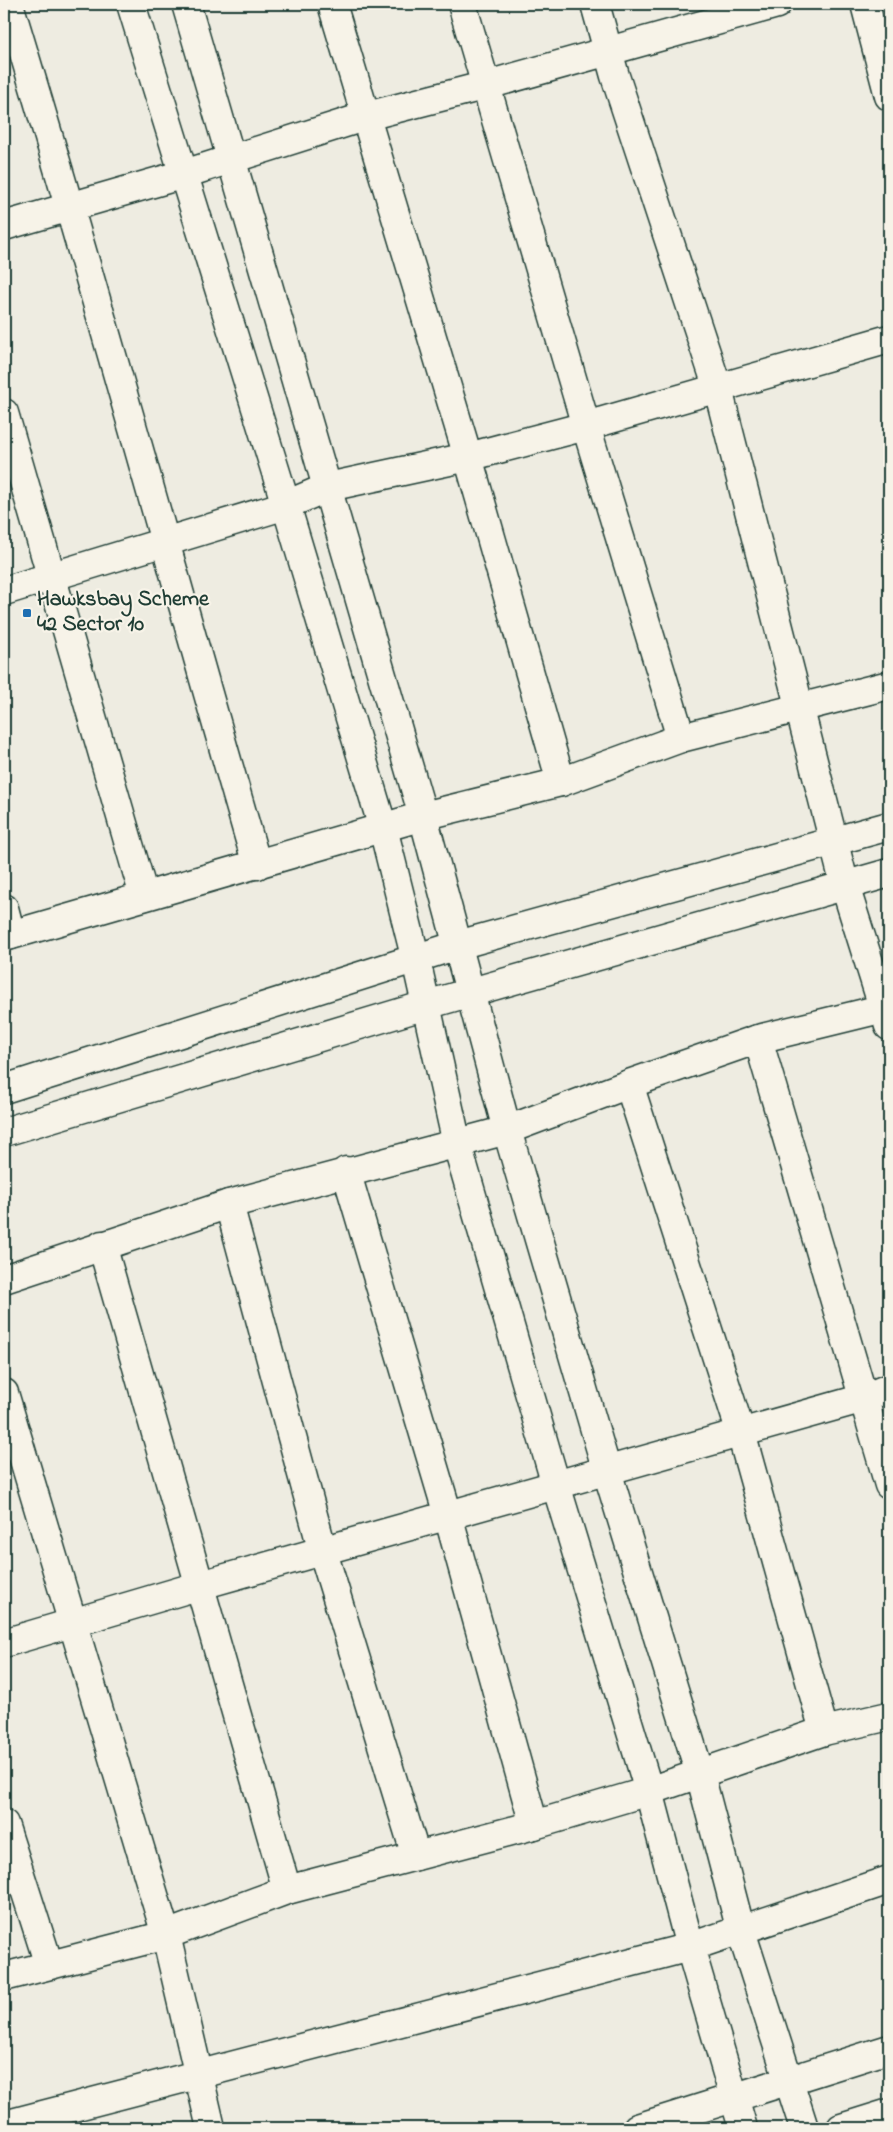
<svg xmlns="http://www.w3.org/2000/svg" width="893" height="2132" font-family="'Indie Flower',sans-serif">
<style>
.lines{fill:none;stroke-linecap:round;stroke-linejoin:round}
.street-casing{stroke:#1f3d34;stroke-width:31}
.street{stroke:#f7f3e8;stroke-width:28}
.poi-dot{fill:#1f6fb2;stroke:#f7f3e8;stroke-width:2}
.labels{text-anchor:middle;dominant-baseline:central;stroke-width:4.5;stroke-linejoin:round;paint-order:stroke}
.poi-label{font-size:22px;font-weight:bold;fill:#1f3d34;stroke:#f7f3e8;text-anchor:start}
</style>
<rect width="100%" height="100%" fill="#eeece1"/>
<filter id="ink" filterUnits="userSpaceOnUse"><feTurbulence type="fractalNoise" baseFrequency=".02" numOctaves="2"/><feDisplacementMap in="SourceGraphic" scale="10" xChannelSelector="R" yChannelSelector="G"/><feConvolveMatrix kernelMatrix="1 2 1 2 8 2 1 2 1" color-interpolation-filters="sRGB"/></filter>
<g filter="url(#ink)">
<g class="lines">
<defs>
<g id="street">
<path d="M9 4C96 289 174 578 257 865"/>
<path d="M131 4 286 505 383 828 416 960 457 1144 556 1485 649 1791 690 1947 743 2128"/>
<path d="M186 4 423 816 507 1130 607 1471 700 1774 741 1931 804 2128"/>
<path d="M332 4 468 457 561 782"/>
<path d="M462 4 586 426 681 738"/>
<path d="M595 4 615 76 718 389 845 886 889 1026"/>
<path d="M865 4 889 96"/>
<path d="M4 226 184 174 367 116 487 85 777 4"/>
<path d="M4 413 144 896"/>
<path d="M4 591 286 505 328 487 468 457 586 426 889 339"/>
<path d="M4 908 11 935"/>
<path d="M4 937 423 816 561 782 681 738 889 685"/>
<path d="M758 1039 889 1485"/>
<path d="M629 1084 741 1433 824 1731"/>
<path d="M4 1089 458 945 889 826"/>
<path d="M4 1132 426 1005 889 873"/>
<path d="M346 1171 448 1515 534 1825"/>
<path d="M229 1204 323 1552 416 1856"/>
<path d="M102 1245 287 1890"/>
<path d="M4 1279 229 1204 507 1130 629 1084 758 1039 889 1007"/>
<path d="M4 1393 166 1935 211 2128"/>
<path d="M4 1643 201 1585 864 1398 889 1388"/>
<path d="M4 1824 49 1965"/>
<path d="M4 1977 166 1935 287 1890 534 1825 649 1791 824 1731 889 1716"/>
<path d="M4 2125 690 1947 889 1880"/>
<path d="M637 2128 889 2049"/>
<path d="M841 2128 889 2113"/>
</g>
</defs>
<use href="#street" class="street-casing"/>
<use href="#street" class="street"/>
</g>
</g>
<rect class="poi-dot" x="22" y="608" width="10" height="10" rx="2.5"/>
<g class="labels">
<g class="poi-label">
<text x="37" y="600">Hawksbay Scheme<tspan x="37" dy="25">42 Sector 10</tspan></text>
</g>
</g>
<rect width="893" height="2132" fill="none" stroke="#f7f3e8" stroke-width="20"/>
<rect x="10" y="10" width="873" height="2112" fill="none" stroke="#1f3d34" stroke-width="2" filter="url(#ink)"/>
</svg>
